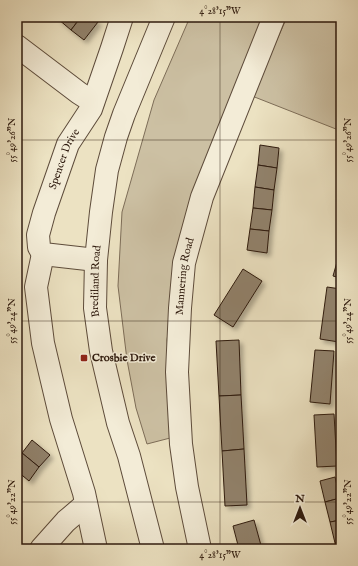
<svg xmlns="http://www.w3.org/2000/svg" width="358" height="566" font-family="'IM FELL English',serif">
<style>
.green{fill:#ccc0a3;stroke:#7d6d58}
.building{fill:#91826c;stroke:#2e1a0e;filter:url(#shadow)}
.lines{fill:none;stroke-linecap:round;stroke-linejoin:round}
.minor-casing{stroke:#5e4c3b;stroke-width:24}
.minor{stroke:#f3ecd7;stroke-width:22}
.ticks{fill:none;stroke:#2e1a0e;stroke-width:1;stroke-opacity:0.45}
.poi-dot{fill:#8f2418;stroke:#f3ecd7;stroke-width:1.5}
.labels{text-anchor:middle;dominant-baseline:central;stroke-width:3;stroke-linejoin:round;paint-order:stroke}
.street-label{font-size:11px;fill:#2e1a0e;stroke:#f3ecd7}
.poi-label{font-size:11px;font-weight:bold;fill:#2e1a0e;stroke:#f3ecd7;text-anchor:start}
.neatline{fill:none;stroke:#2e1a0e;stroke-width:1.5}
.ticks-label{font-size:10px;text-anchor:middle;fill:#2e1a0e}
</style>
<defs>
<filter id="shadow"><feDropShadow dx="3.5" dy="3.5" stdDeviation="2" flood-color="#0004"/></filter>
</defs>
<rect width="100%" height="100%" fill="#ece2c2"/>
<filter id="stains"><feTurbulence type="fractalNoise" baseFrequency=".005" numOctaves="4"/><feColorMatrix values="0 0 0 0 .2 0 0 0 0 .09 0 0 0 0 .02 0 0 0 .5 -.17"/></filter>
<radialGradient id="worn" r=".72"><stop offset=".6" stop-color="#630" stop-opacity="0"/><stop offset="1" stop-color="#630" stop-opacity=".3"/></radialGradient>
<g class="green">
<path d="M190 17H265L180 253 167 340 174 437 147 444 136 408 127 360 118 286 122 212 154 100Z"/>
<path d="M287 17H341V131L252 96Z"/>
</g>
<g class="building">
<path d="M59 17H81L71 30 58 19Z"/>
<path d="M81 17H92L98 22 84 40 71 30Z"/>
<path d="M260 145 279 148 277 168 258 165Z"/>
<path d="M258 165 277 168 274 190 255 187Z"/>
<path d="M255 187 274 190 272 210 253 208Z"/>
<path d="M253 208 272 210 269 231 250 229Z"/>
<path d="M250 229 269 231 267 253 247 250Z"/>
<path d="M339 255H341V278L333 276Z"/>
<path d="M243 269 262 281 233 327 214 315Z"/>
<path d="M327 287 341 289V329L339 342 320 339Z"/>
<path d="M239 340 241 395 219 396 216 341Z"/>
<path d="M315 350 334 351 330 404 310 402Z"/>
<path d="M241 395 244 449 222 451 219 396Z"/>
<path d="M334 414 337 466 317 467 314 415Z"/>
<path d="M32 440 50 455 39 467 22 453Z"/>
<path d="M244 449 247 505 225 506 222 451Z"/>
<path d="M22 453 39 467 29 481 17 471V459Z"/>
<path d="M335 477 340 498 325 502 320 481Z"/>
<path d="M340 498 341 520 330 522 325 502Z"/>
<path d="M254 520 262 549H239L233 526Z"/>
<path d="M341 520V542L335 543 330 522Z"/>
<path d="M341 542V549H336L335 543Z"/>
</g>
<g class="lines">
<defs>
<g id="minor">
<path d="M17 46 79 93 93 102"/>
<path d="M43 254 36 287 43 343 61 419 84 493 96 549"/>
<path id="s1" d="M96 260 43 254 39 247 38 235 44 213 68 144 91 109 112 48 122 17"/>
<path d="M41 549 66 521 86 504"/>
<path id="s2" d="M153 549 129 456 118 423 101 351 95 308 96 260 101 212 107 170 116 137 124 114 164 17"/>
<path id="s3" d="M200 549 187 487 181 444 177 372 180 308 184 263 202 197 274 17"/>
</g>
</defs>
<use href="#minor" class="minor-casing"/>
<use href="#minor" class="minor"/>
</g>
<path class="ticks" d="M220 17V549M17 140H341M17 321H341M17 502H341"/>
<rect class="poi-dot" x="80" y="354" width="8" height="8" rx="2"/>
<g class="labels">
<g class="street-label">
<text stroke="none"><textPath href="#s1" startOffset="154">Spencer Drive</textPath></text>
<text stroke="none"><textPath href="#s3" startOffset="275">Mannering Road</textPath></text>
<text stroke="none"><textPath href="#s2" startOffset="275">Brediland Road</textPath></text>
</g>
<g class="poi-label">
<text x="92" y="358">Crosbie Drive</text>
</g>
</g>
<rect width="358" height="566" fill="none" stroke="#ece2c2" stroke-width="44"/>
<g transform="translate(300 508)" stroke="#f3ecd7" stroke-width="3" paint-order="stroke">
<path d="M0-3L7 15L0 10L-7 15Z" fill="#2e1a0e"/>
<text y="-6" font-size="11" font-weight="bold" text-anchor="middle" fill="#2e1a0e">N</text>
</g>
<rect x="22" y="22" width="314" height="522" class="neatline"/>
<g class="ticks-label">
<text x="220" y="14">4°28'15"W</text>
<text transform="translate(11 140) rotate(-90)" y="4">55°49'26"N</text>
<text transform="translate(347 140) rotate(-90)" y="4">55°49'26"N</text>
<text transform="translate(11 321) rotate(-90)" y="4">55°49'24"N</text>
<text transform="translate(347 321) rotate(-90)" y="4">55°49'24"N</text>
<text transform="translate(11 502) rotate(-90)" y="4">55°49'22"N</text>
<text transform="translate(347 502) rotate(-90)" y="4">55°49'22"N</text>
<text x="220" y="558">4°28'15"W</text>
</g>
<rect width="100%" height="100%" filter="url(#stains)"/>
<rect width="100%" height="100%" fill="url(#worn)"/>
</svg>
